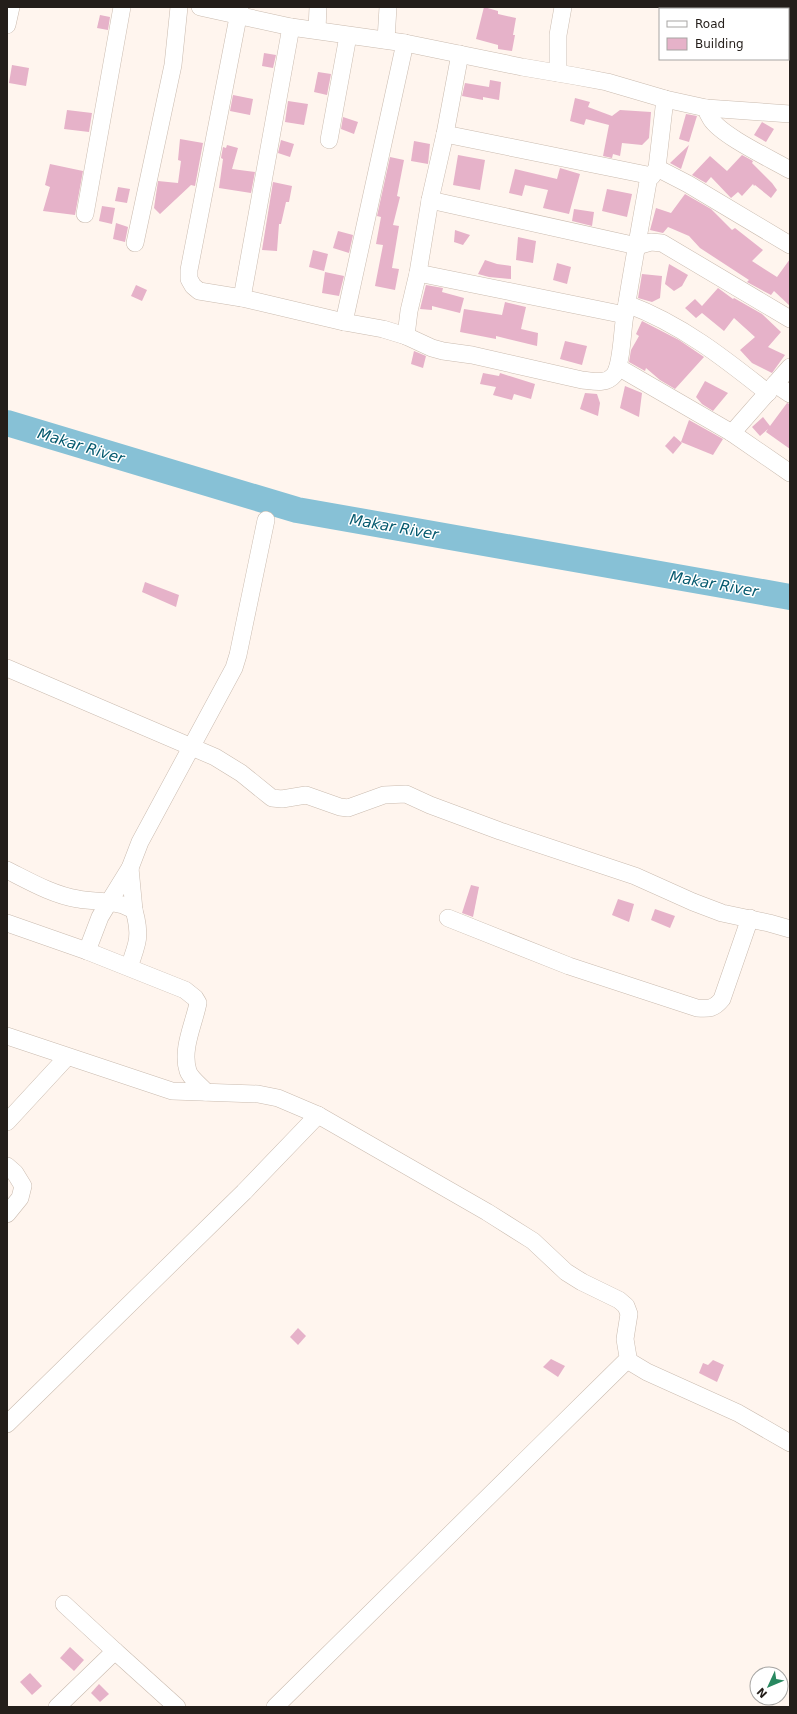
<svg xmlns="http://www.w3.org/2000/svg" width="797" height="1714" font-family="'DejaVu Sans',sans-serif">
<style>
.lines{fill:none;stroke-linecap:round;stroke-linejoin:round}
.river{stroke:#87c1d6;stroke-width:26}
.building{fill:#e6b2c9}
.street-casing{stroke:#cabbaf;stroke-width:18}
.street{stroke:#fff;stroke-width:17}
.labels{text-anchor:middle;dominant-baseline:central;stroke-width:3;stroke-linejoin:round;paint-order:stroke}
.water-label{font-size:15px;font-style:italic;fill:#04596e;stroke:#fff}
</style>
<rect width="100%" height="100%" fill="#fff5ee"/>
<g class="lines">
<path class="river" d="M7 423 297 510 790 597"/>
</g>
<g class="building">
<path d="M484 7 498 11V14L516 18 513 35H515L512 51 498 49V45L476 39Z"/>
<path d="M100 15 110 17 108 30 97 28Z"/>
<path d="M264 53 276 55 273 68 262 66Z"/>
<path d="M12 65 29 68 26 86 9 83Z"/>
<path d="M318 72 331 74 327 95 314 92Z"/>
<path d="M490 80 501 82 499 100 483 97V100L462 96 465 83 489 87Z"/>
<path d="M233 95 253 99 250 115 230 111Z"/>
<path d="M575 98 590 102 588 107 612 116 620 110 651 112 649 138 642 145 622 143 620 156 613 154 612 158 603 156 609 125 586 119 584 125 570 121Z"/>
<path d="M288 101 308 104 304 125 285 122Z"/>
<path d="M67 110 92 113 89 132 64 129Z"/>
<path d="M686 114 697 116 689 142 679 139Z"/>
<path d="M343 117 358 122 354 134 341 129Z"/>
<path d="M762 122 774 129 766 142 754 135Z"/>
<path d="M180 139 203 143 195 186 191 185 160 214 154 208 158 181 178 183 181 161 178 160Z"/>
<path d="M281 140 294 144 290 157 278 153Z"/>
<path d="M414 141 430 144 428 164 411 161Z"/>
<path d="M227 145 238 148 232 169 255 172 251 193 219 188 223 159 221 158 223 147 226 148Z"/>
<path d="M689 145 681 169 670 163Z"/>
<path d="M458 155 485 160 480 190 453 185Z"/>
<path d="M742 155 753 161 752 163 772 183 777 190 771 198 755 185 754 186 753 184 742 196 738 192 731 198 711 177 706 183 692 175 710 156 727 171Z"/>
<path d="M390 157 404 160 397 196 400 197 393 225 399 226 392 268 399 269 395 290 375 286 383 245 376 244 381 217 377 216Z"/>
<path d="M50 164 83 171 75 215 43 211 50 187 45 185Z"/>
<path d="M560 168 580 174 569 214 543 208 548 190 525 185 522 196 509 193 515 169 557 179Z"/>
<path d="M273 182 292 186 289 202H286L281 224H279L277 251 262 250Z"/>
<path d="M118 187 130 189 127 203 115 201Z"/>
<path d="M607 189 632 194 627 217 602 211Z"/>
<path d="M685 194 711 209 732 230 735 228 763 250 752 261 777 277 790 259V306L774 291 771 295 747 282 749 280 700 248 689 236 668 227 663 233 650 230 656 208 671 213Z"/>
<path d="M102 206 115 208 112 224 99 221Z"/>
<path d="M574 209 594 212 592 226 572 221Z"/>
<path d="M116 223 128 227 125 242 113 239Z"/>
<path d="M455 230 470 235 463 245 454 242Z"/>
<path d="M338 231 353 235 349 253 333 248Z"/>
<path d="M518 237 536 241 533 263 516 260Z"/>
<path d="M313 250 328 254 324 271 309 267Z"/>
<path d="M485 260 497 264 511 266V279L489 277 478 274Z"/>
<path d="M557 263 571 267 567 284 553 280Z"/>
<path d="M669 264 688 275 682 286 674 291 665 284Z"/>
<path d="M325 272 344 276 339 296 322 293Z"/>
<path d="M642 274 662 276 660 298 652 302 638 298Z"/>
<path d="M136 285 147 290 142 301 131 296Z"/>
<path d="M426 285 443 288 442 292 464 298 460 313 432 306V310L420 309Z"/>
<path d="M718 288 733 299 734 298 762 314 781 332 768 347 785 355 772 373 752 363 740 350 755 337 734 318 724 331 702 313 696 318 685 308 695 299 702 306Z"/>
<path d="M505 302 526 307 521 329 538 333 537 346 496 336V339L460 332 464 309 502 315Z"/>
<path d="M642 321 679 340 704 357 675 389 660 380 646 368 645 371 629 362 631 350 639 336 636 334Z"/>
<path d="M565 341 587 346 582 365 560 359Z"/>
<path d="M414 351 426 356 423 368 411 364Z"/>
<path d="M483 373 499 376 500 373 535 384 531 399 514 394 512 400 493 395 496 387 480 384Z"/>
<path d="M705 381 728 393 713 411 702 404 696 397Z"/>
<path d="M625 386 642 393 639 417 620 408Z"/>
<path d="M585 393 597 394 600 403 598 416 580 409Z"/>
<path d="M787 403 790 404V449L766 432 768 429 760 436 752 427 763 417 770 426Z"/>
<path d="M689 420 723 439 713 455 681 442Z"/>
<path d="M674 436 682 443 673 454 665 446Z"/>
<path d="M145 582 179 595 176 607 142 592Z"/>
<path d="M471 885 479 887 473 917 462 913Z"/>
<path d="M618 899 634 904 629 922 612 915Z"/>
<path d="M655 909 675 916 670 928 651 920Z"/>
<path d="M298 1328 306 1336 298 1345 290 1337Z"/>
<path d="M551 1359 565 1366 558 1377 543 1367Z"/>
<path d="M713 1360 724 1365 717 1382 699 1373 703 1363 708 1365Z"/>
<path d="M70 1647 84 1660 74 1671 60 1658Z"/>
<path d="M30 1673 42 1686 32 1695 20 1682Z"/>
<path d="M99 1684 109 1694 100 1702 91 1693Z"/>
</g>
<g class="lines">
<defs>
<g id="street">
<path d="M200 7 291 27 405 43 522 67 575 76 607 82 665 99 706 108C707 112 709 116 711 119 722 136 771 159 790 170"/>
<path d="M240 7 189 270V279L193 286 199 291 242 298 344 322"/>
<path d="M7 25 11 7"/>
<path d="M317 30 318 7"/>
<path d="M386 40 388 7"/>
<path d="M405 43 344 322 383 329 406 336"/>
<path d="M460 54 445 134 430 200 418 273 409 311 406 336 432 348 443 351 472 355 582 380C593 381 606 385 614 375 622 365 622 330 625 315 632 269 641 223 649 176"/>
<path d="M558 73V35L563 7"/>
<path d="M706 108 790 114"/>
<path d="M445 134 652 176 657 168 665 99"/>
<path d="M329 140 348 36"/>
<path d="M657 168 688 184 790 245"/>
<path d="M430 200 637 246 651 242 662 243 790 319"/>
<path d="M85 214 122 7"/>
<path d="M135 243 173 65 179 7"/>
<path d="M418 273 625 315"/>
<path d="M242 298 291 27"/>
<path d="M627 304C681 324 724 358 768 393"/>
<path d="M618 367 732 433"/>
<path d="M790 367 732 433 790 473"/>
<path d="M775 384 790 394"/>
<path d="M7 668 215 757 241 773 272 798 282 799 306 795 340 807 348 808 384 795 406 794 430 805 500 831 635 876 693 902 722 913 769 923 790 929"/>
<path d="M130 868 134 910"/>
<path d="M7 870C29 881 53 895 78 899 88 901 99 901 109 902L130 868 140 842 234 668 238 655 266 520"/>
<path d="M448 918 569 966 697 1008C709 1009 714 1009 722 999L750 918"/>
<path d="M7 923 87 951 185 990 195 998 198 1003C194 1024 181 1049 188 1071 190 1078 201 1086 206 1092"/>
<path d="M87 951 100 917 109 902 123 905 134 910C141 935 138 943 129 967"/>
<path d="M7 1036 172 1091 258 1094 278 1098 318 1115 487 1212 533 1241 566 1272 582 1282 619 1300 626 1306 629 1314 625 1339 628 1357 627 1360 275 1707"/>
<path d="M7 1122 67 1057"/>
<path d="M7 1166 15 1173 23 1186 20 1198 7 1214"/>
<path d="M627 1360 647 1372 738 1413 790 1443"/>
<path d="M7 1424 244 1192 318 1115"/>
<path d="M64 1604 115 1651"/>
<path d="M57 1707 115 1651 177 1707"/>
</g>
</defs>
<use href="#street" class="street-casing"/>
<use href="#street" class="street"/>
</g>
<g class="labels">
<g class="water-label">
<text transform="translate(81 446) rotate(17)">Makar River</text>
<text transform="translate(394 527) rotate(10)">Makar River</text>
<text transform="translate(714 584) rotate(10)">Makar River</text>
</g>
</g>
<rect width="797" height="1714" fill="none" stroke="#241e1a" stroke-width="16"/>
<rect x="659" y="8" width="130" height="52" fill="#ffffff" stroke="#a7a5a3"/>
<rect x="667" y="21" width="20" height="6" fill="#ffffff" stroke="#a7a5a3"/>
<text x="695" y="28" font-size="12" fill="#241e1a">Road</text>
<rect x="667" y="38" width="20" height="12" fill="#e6b2c9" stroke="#a7a5a3"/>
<text x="695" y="48" font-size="12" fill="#241e1a">Building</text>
<g transform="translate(769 1686) rotate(226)"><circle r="19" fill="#ffffff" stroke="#a7a5a3"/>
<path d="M0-3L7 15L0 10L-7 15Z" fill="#288860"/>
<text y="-6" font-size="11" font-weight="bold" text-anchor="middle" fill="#241e1a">N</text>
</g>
</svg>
